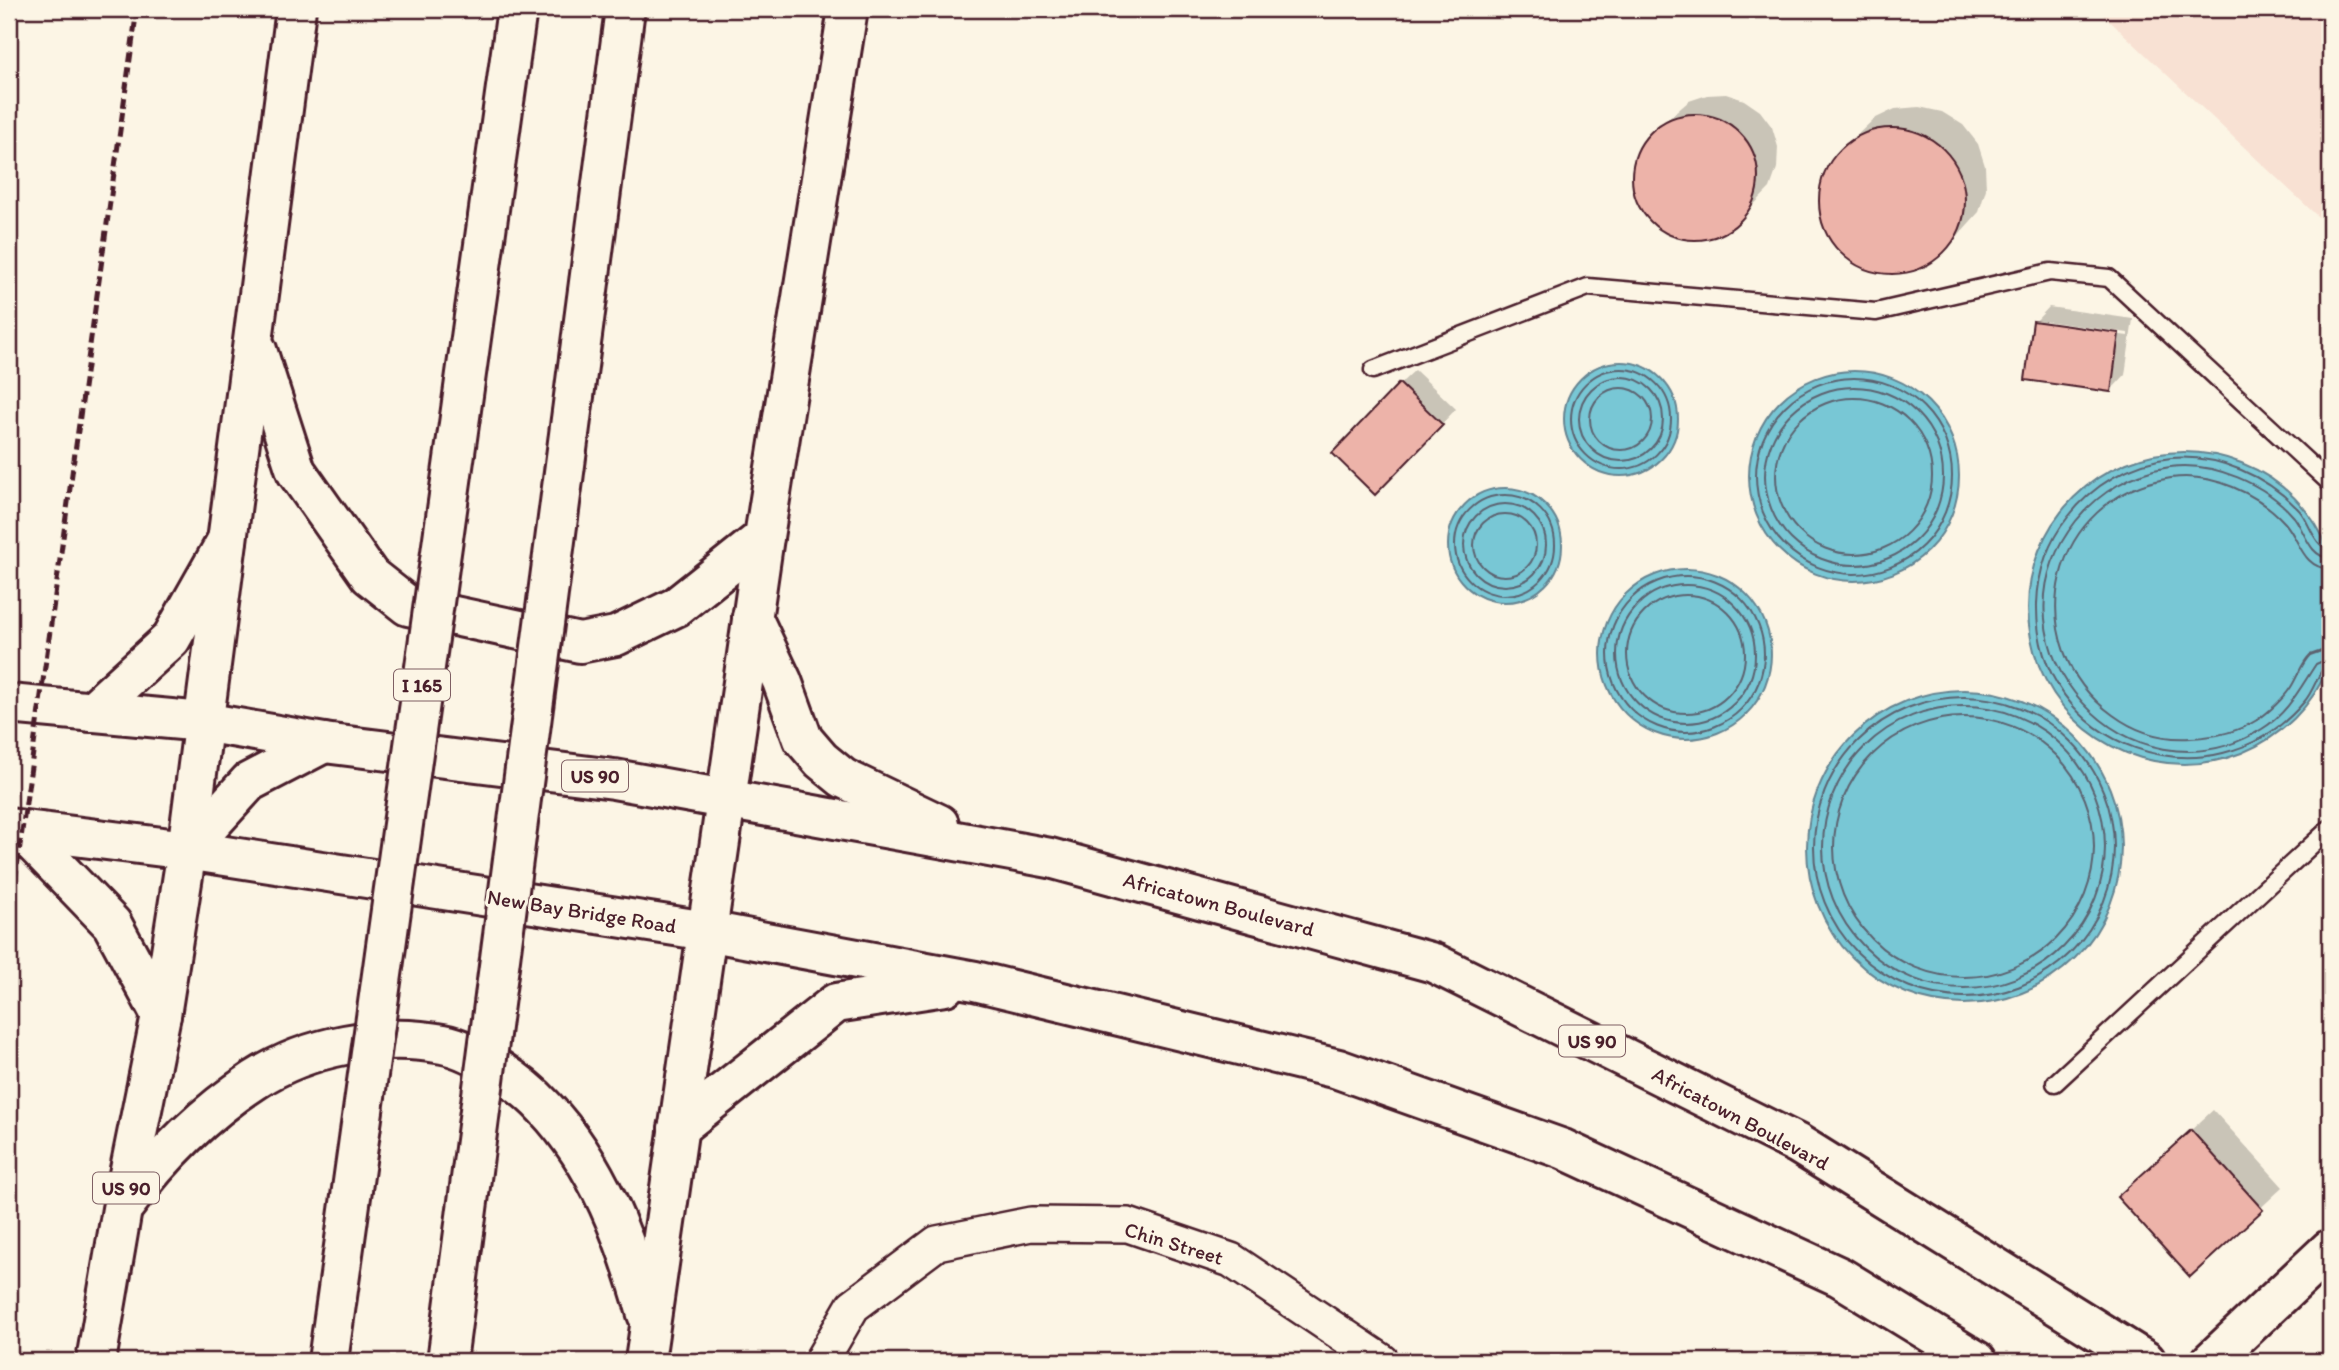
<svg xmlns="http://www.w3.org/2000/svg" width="2339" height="1370" font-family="Itim,sans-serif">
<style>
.built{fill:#f8e1d3}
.water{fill:#78c7d5;stroke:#668491;stroke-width:2}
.shadow{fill:#0003;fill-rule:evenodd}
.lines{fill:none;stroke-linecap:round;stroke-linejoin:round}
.shore{stroke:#5c626f;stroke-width:2}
.building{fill:#edb3a9;stroke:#4a1f2b;stroke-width:2}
.service-casing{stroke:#4a1f2b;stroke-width:21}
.minor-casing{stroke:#4a1f2b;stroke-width:38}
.tertiary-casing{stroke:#4a1f2b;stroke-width:44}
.primary-casing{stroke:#4a1f2b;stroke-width:44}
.motorway-casing{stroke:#4a1f2b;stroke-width:44}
.service{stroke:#fcf5e5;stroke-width:16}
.minor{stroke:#fcf5e5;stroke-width:33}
.tertiary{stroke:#fcf5e5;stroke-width:38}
.primary{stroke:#fcf5e5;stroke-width:38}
.motorway{stroke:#fcf5e5;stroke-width:38}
.rail{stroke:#4a1f2b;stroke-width:5;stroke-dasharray:10 5;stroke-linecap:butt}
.motorway-bridge-casing{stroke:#4a1f2b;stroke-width:44;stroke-linecap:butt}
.motorway-bridge{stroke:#fcf5e5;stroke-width:38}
.labels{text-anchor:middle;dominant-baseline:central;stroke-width:6;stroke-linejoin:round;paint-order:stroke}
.shield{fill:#fcf5e5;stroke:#7f5f63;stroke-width:2}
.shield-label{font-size:19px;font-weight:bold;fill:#4a1f2b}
.street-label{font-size:21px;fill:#4a1f2b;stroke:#fcf5e5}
</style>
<rect width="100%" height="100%" fill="#fcf5e5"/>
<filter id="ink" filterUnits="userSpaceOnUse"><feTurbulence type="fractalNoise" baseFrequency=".0143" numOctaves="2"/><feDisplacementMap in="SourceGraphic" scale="14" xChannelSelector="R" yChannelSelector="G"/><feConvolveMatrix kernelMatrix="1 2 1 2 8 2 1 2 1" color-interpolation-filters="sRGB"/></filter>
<g filter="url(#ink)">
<path class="built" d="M2097 9H2330V228Z"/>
<g class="water">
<circle cx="1621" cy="419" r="57"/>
<circle cx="1854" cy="476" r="105"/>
<circle cx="2184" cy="608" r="156"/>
<circle cx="1505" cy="545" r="57"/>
<circle cx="1686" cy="654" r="85"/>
<circle cx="1964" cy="847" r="157"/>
</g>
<g class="shadow">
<path d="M1726 94 1744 100 1760 111 1772 127 1778 147 1777 168 1770 188 1733 226 1714 236 1693 239 1672 234 1654 223 1641 206 1634 188V169L1640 150 1651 134 1689 101 1707 95Z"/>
<path d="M1919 107 1942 112 1963 125 1978 144 1985 166 1986 189 1979 212 1942 253 1923 266 1900 273 1876 271 1854 262 1836 246 1825 226 1820 202 1824 179 1834 157 1874 119 1895 109Z"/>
<path d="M2049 307 2133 319 2125 375 2111 390 2035 322ZM2045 321 2128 333V336L2045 324Z"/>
<path d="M1415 370 1456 409 1389 479 1400 384Z"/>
<path d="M2213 1110 2283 1187 2190 1274 2141 1176Z"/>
</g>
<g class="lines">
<g class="shore">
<circle cx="1621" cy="419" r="50"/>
<circle cx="1621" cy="419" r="42"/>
<circle cx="1854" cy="476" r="98"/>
<circle cx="1854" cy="476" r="89"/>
<circle cx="1621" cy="419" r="31"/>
<circle cx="1854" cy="476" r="78"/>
<circle cx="1505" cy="545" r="50"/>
<circle cx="1505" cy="545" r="41"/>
<circle cx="1505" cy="545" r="31"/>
<path d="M2330 549C2314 548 2309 520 2299 510 2267 476 2218 454 2171 458 2130 462 2092 486 2068 517 2048 542 2038 571 2037 604 2034 748 2212 811 2304 702 2312 693 2316 680 2322 670L2330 667"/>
<path d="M2330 558C2309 557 2305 531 2294 517 2266 484 2213 461 2170 467 2133 472 2099 492 2076 521 1977 646 2131 811 2262 729 2288 713 2300 688 2316 664L2330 658"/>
<path d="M2330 569C2302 568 2300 540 2285 523 2258 493 2211 472 2171 478 2050 496 2015 644 2113 715 2136 732 2163 740 2191 738 2214 737 2238 732 2257 720 2268 713 2284 698 2291 687 2298 676 2301 664 2310 655L2330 648"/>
<circle cx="1686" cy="654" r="78"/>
<circle cx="1686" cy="654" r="69"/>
<circle cx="1686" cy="654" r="59"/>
<circle cx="1964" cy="847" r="150"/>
<circle cx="1964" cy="847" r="141"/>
<circle cx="1964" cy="847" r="130"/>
</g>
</g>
<g class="building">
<circle cx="1695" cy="177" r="63"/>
<circle cx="1892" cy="201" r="73"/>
<path d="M2033 321 2119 333 2111 392 2025 380Z"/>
<path d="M1399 383 1443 425 1375 495 1332 453Z"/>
<path d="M2191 1130 2263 1210 2190 1277 2117 1197Z"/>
</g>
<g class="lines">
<defs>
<g id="service">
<path d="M1373 370 1588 287 1876 312 2050 272 2109 278 2330 483"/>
<path d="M2055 1083 2330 828"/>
</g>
<path id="minor" d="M821 1361 853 1306 937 1243 1031 1224 1128 1225 1231 1260 1382 1361"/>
<path id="tertiary" d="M2211 1361 2330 1249"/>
<g id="primary">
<path d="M752 617 782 681 803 739 821 760 843 778 939 824"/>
<path d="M9 704 203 722 324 743 614 779 791 811 1050 858 1434 963 1798 1144 2146 1361"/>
<path d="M91 712 171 639 227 540"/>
<path d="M9 828 187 850 707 931 975 981 1338 1069 1563 1149 1840 1277 1977 1361"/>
<path d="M21 830 112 924 161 1015"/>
<path d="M187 850 249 782 324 743"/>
<path d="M678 1128 836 1003 945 986"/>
</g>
<g id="motorway">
<path d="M257 350 296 471 370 576 408 606 580 643 616 636 676 607 764 537"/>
<path d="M126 1204C162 1155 203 1114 255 1080 307 1046 382 1032 443 1044 475 1050 523 1084 545 1108 599 1165 626 1240 647 1314"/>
<path d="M96 1361 122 1209 161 1015 187 850 296 9"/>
<path d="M645 1361 764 537 848 9"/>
</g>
</defs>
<use href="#service" class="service-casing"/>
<use href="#minor" class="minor-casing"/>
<use href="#tertiary" class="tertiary-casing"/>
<use href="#primary" class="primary-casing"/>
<use href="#motorway" class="motorway-casing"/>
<use href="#service" class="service"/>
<use href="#minor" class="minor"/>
<use href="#tertiary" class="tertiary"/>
<use href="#primary" class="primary"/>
<use href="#motorway" class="motorway"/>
<path class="rail" d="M9 924 137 9"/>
<defs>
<g id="motorway-bridge">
<path d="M328 1361 517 9"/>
<path d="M447 1361 625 9"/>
</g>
</defs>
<use href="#motorway-bridge" class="motorway-bridge-casing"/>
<use href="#motorway-bridge" class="motorway-bridge"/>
</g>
</g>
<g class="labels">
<g class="shield">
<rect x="394" y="669.5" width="56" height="31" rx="5"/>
<rect x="562" y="760.5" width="66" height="31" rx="5"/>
<rect x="1559" y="1025.5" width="66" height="31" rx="5"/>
<rect x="93" y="1172.5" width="66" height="31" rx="5"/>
</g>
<g class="shield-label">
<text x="422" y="685">I 165</text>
<text x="595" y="776">US 90</text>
<text x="1592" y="1041">US 90</text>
<text x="126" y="1188">US 90</text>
</g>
<g class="street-label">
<text transform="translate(1219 904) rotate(15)">Africatown Boulevard</text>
<text transform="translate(582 911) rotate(9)">New Bay Bridge Road</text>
<text transform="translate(1741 1118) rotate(28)">Africatown Boulevard</text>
<text transform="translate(1174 1243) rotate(17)">Chin Street</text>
</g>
</g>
<rect width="2339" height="1370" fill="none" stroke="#fcf5e5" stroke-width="35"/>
<rect x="18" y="18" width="2304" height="1335" fill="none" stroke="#4a1f2b" stroke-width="2.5" filter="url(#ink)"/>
</svg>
